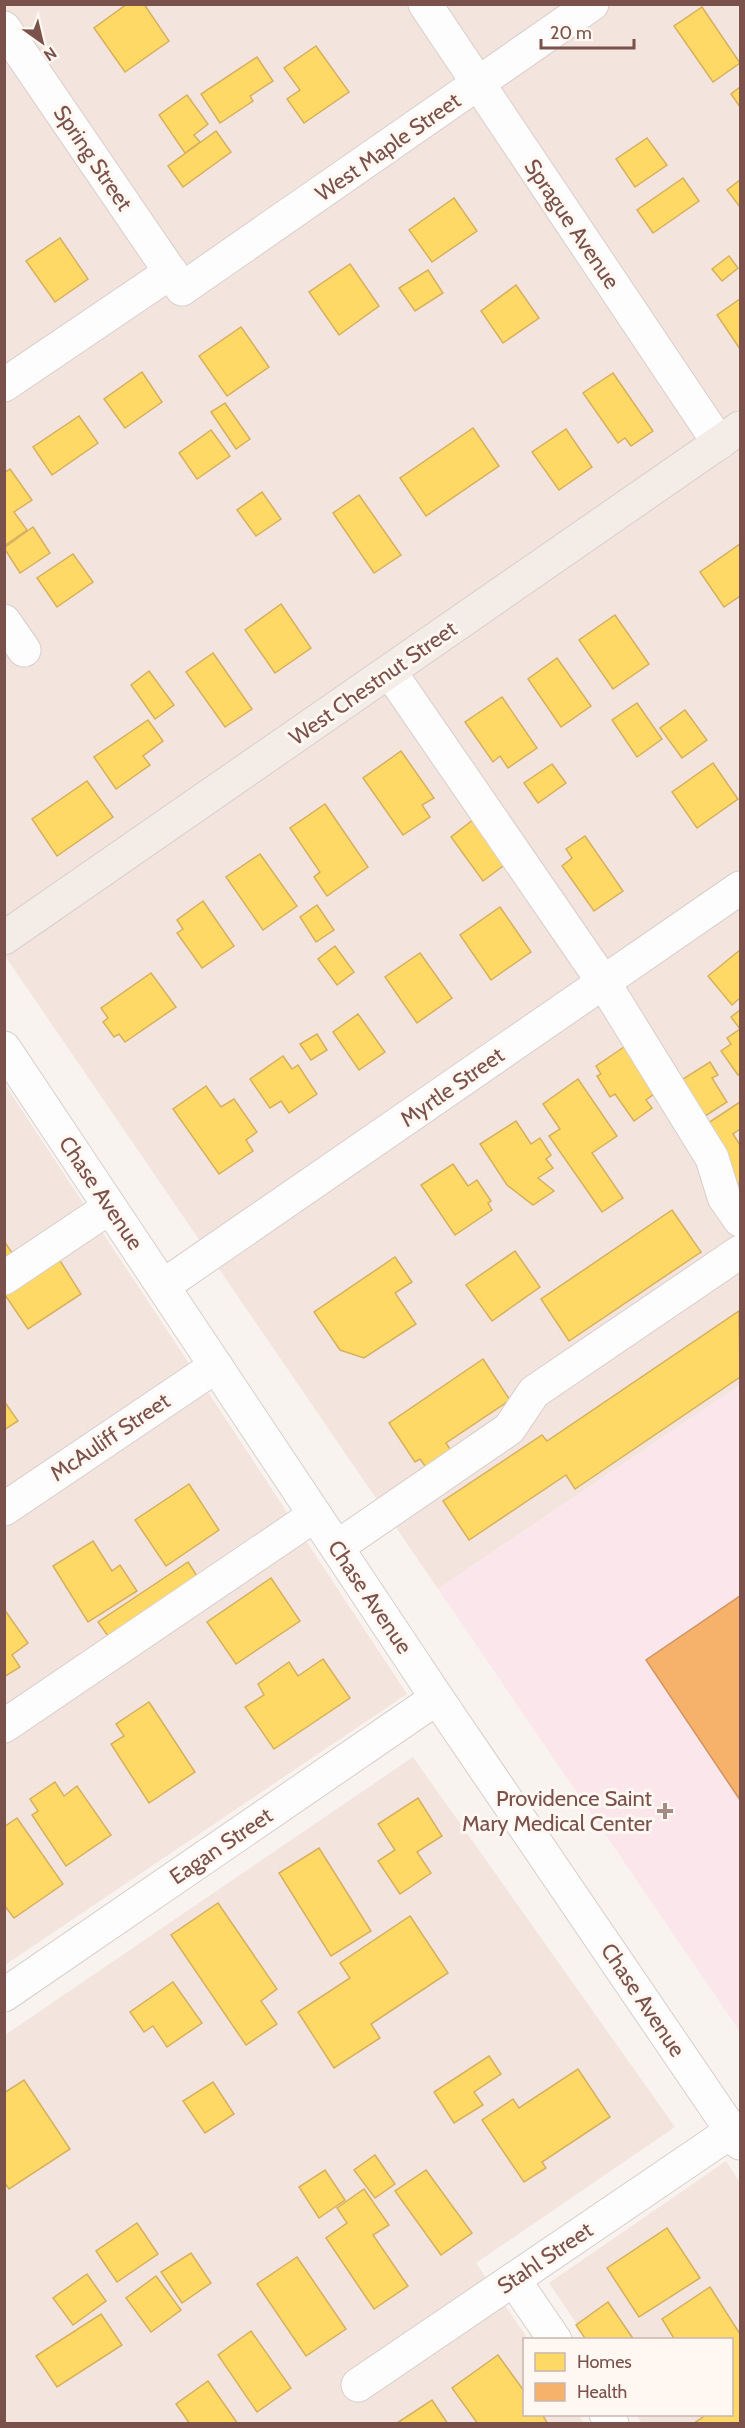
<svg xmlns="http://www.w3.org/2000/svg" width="745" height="2428" font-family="Cabin,sans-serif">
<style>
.residential{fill:#f3e5de}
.medical{fill:#fbe7eb}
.homes{fill:#ffd966;stroke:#d7b05e;stroke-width:1.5}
.health{fill:#f6b26b;stroke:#d19561;stroke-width:1.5}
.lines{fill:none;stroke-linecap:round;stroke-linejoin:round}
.minor-casing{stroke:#d8cecb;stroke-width:35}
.major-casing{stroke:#dacecb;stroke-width:35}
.minor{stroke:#fefdfd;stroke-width:33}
.major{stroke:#f3ece7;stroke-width:33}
.poi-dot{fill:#a68a84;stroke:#fff7f2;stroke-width:2}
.labels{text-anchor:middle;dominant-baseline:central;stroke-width:6;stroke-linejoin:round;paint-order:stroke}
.street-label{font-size:22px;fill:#7a524b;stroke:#fff7f2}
.poi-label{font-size:22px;fill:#7a524b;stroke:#fff7f2;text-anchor:end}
</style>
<rect width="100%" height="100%" fill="#f9f3ef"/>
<g class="residential">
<path d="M4 5H740V1385L438 1589 5 956Z"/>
<path d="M4 1083 407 1694 5 1965H4Z"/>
<path d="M413 1757 675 2127 476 2263 528 2339 524 2340V2414L578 2415 584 2423 5 2424V2035Z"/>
<path d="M726 2161 740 2183V2423H642L636 2415 732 2414V2340L587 2339 549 2283Z"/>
</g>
<path class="medical" d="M740 1385V2032L438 1589Z"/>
<g class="homes">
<path d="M127 4H144L169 41 125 72 94 28Z"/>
<path d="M702 7 740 63 713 82 674 26Z"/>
<path d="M316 46 349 92 304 123 287 99 300 90 284 68Z"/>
<path d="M257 57 273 81 250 96 253 101 220 123 201 94Z"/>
<path d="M740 87V107L731 94Z"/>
<path d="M187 95 208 124 194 135 200 142 185 153 159 115Z"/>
<path d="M216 131 231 152 183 187 168 166Z"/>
<path d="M647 138 667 165 635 187 616 159Z"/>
<path d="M683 178 699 201 653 233 637 210Z"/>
<path d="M740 180V207L727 190Z"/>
<path d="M454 198 477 231 432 262 409 230Z"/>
<path d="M60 238 88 279 55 302 26 261Z"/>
<path d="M729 256 738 268 722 281 712 269Z"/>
<path d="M350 264 379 306 339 335 309 292Z"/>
<path d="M428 270 443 293 415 311 399 288Z"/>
<path d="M516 285 539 318 503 343 481 311Z"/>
<path d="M740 299V349L717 315Z"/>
<path d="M241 327 269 367 227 396 199 356Z"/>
<path d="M142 372 162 402 125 428 104 399Z"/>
<path d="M613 373 653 431 631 446 625 438 618 443 583 393Z"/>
<path d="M225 403 250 439 236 449 211 412Z"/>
<path d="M79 416 98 443 52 475 33 447Z"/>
<path d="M473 428 499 466 426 516 400 478Z"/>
<path d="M566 429 592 467 559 490 532 452Z"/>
<path d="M211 430 230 456 197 479 179 453Z"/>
<path d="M10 469 32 500 14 512 27 530 4 546V473Z"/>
<path d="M262 492 281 519 256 536 237 510Z"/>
<path d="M359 495 401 555 374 573 333 513Z"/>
<path d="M33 527 50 553 20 573 4 548Z"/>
<path d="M740 544V596L724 607 700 572Z"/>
<path d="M73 554 93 582 57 607 37 578Z"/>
<path d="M281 604 311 648 275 673 245 630Z"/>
<path d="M615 615 649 664 613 689 579 640Z"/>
<path d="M213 653 252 709 225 727 186 672Z"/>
<path d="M557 658 591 706 561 727 528 679Z"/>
<path d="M149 671 174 705 155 719 131 685Z"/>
<path d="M502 697 537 748 508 768 500 756 493 762 465 722Z"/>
<path d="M637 703 662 739 637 757 612 720Z"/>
<path d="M685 710 707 740 682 758 660 728Z"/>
<path d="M148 720 163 741 143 756 150 765 116 789 94 757Z"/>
<path d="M401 751 434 798 422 805 430 817 403 835 363 778Z"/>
<path d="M713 763 738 799 697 828 672 792Z"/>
<path d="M552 764 566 783 538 803 524 783Z"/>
<path d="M87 781 113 817 57 856 32 819Z"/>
<path d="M325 804 368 867 327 896 314 877 320 872 290 828Z"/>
<path d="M474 819 507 863 483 881 451 837Z"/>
<path d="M585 836 623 891 594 911 562 866 572 858 566 849Z"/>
<path d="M260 854 297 906 263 930 226 877Z"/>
<path d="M203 901 234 946 202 968 177 933 183 929 177 920Z"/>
<path d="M317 905 334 930 316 942 300 917Z"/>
<path d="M500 907 531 952 491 980 460 935Z"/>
<path d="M335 946 354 972 337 985 318 959Z"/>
<path d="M740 950V998L732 1005 708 976Z"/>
<path d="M420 953 452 998 417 1023 385 977Z"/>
<path d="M151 973 176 1007 125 1042 119 1034 114 1037 103 1022 108 1018 101 1008Z"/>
<path d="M740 1010V1073L738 1075 721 1051 731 1044 727 1038 740 1029 731 1017Z"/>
<path d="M358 1014 385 1052 359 1070 333 1032Z"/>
<path d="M317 1034 327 1050 311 1060 300 1044Z"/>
<path d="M627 1045 646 1073 642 1076 654 1094 646 1100 652 1108 634 1121 615 1094 610 1097 597 1076 601 1074 596 1066Z"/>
<path d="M283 1056 292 1069 298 1065 317 1094 289 1113 281 1101 270 1108 250 1079Z"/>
<path d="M710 1062 718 1075 712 1078 727 1102 699 1120 675 1084Z"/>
<path d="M578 1079 617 1136 592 1153 623 1198 602 1212 549 1136 560 1129 543 1104Z"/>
<path d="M206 1086 221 1107 234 1099 257 1132 246 1140 253 1151 219 1174 173 1109Z"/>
<path d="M740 1102V1129L733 1134 740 1145V1183L736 1186 699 1129Z"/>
<path d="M516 1121 531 1144 540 1138 551 1155 546 1159 553 1168 538 1178 554 1191 533 1205 507 1185 480 1144Z"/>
<path d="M453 1164 468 1186 477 1180 491 1201 488 1203 492 1210 455 1235 421 1185Z"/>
<path d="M672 1210 701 1252 569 1341 541 1299Z"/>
<path d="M4 1241 17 1260 4 1268Z"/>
<path d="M515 1251 540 1287 492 1321 466 1285Z"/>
<path d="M395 1257 412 1282 395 1293 416 1324 364 1358 340 1350 314 1312Z"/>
<path d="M59 1259 81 1294 28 1329 5 1295Z"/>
<path d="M739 1311 740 1377 575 1489 566 1475 469 1540 443 1501 542 1435 547 1441Z"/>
<path d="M483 1359 510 1400 446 1443 454 1455 430 1473 420 1459 415 1462 389 1423Z"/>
<path d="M4 1401 18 1421 4 1430Z"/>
<path d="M189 1484 219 1530 166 1566 135 1520Z"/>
<path d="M93 1541 112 1571 120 1565 137 1591 88 1622 53 1566Z"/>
<path d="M188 1562 204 1587 115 1646 98 1622Z"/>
<path d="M271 1578 300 1621 236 1664 207 1622Z"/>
<path d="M4 1609 28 1643 12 1655 20 1667 4 1677Z"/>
<path d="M323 1659 350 1698 274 1749 245 1707 264 1695 258 1684 289 1662 298 1676Z"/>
<path d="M149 1702 195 1772 149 1803 111 1744 124 1736 116 1724Z"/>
<path d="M55 1782 64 1796 77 1786 111 1835 66 1866 32 1815 38 1811 30 1799Z"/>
<path d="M418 1798 442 1836 417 1852 431 1873 400 1894 378 1861 395 1850 378 1824Z"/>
<path d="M17 1818 63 1884 14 1918 4 1905V1827Z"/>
<path d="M319 1848 371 1931 331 1956 279 1873Z"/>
<path d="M218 1903 277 1989 261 2001 277 2024 246 2045 171 1935Z"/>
<path d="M410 1916 448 1973 371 2024 380 2038 334 2068 298 2012 350 1978 340 1963Z"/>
<path d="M173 1982 202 2023 167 2047 153 2026 144 2032 130 2012Z"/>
<path d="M489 2056 501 2074 474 2092 483 2105 454 2123 434 2092Z"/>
<path d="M578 2069 610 2117 542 2162 546 2168 524 2182 482 2120 513 2099 519 2108Z"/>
<path d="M24 2080 70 2149 9 2189 4 2182V2093Z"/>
<path d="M213 2082 234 2114 205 2133 183 2101Z"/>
<path d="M375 2155 395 2184 375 2198 354 2170Z"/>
<path d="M325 2170 345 2200 319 2218 299 2187Z"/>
<path d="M426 2170 472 2233 441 2255 395 2191Z"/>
<path d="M364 2189 389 2225 373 2235 408 2286 374 2309 326 2238 347 2223 337 2208Z"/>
<path d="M137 2223 158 2254 117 2282 96 2251Z"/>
<path d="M667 2228 700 2278 639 2317 607 2268Z"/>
<path d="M191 2253 211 2283 182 2303 161 2272Z"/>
<path d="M297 2257 346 2329 306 2356 257 2284Z"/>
<path d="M87 2274 106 2301 73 2325 53 2298Z"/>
<path d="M156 2276 181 2310 151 2332 126 2298Z"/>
<path d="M710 2287 740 2334V2424H693L707 2414H732V2340H675L662 2319Z"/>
<path d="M608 2302 634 2340H586L576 2325Z"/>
<path d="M101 2314 122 2345 57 2387 36 2356Z"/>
<path d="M251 2331 291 2388 257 2412 218 2355Z"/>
<path d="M498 2355 524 2391V2414H542L548 2424H478L452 2388Z"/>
<path d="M208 2381 238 2424H190L176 2404Z"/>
<path d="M432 2400 448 2424H397V2423Z"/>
</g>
<path class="health" d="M740 1596V1800L646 1660Z"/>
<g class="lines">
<defs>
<g id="minor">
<path d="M425 4 719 443"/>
<path d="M4 28 182 289 592 4"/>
<path d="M4 385 171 272"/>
<path d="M4 621 24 650"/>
<path d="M390 672 604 983 712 1158 724 1197 740 1220"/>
<path d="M4 1048 437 1698 740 2143"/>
<path d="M4 1278 110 1207"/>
<path d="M163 1286 740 888"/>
<path d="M4 1509 216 1366"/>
<path d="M337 1547 509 1429 534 1392 740 1252"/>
<path d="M4 1726 315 1515"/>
<path d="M4 1995 437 1698"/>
<path d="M514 2280 555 2340"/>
<path d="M358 2385 732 2131"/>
<path d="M606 2414 612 2424"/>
</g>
<path id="major" d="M4 938 740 428"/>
</defs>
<use href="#minor" class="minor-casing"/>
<use href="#major" class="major-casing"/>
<use href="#minor" class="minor"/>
<use href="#major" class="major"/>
</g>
<path class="poi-dot" d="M662 1802h6v6h6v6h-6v6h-6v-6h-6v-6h6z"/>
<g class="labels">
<g class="street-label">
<text transform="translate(388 147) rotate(-35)">West Maple Street</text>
<text transform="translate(93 158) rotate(56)">Spring Street</text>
<text transform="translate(572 224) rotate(56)">Sprague Avenue</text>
<text transform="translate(373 683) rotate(-35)">West Chestnut Street</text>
<text transform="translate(452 1087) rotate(-35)">Myrtle Street</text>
<text transform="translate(101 1193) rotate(56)">Chase Avenue</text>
<text transform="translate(110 1437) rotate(-34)">McAuliff Street</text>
<text transform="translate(370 1597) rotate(56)">Chase Avenue</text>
<text transform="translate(221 1846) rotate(-34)">Eagan Street</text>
<text transform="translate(643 2000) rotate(56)">Chase Avenue</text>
<text transform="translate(545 2258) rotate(-34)">Stahl Street</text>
</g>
<g class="poi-label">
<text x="652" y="1798">Providence Saint<tspan x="652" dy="25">Mary Medical Center</tspan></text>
</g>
</g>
<rect width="745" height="2428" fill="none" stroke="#7a524b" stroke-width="12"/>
<rect x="523" y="2338" width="210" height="78" fill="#fff7f2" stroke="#cab5af" stroke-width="1.5"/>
<rect x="535" y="2353" width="30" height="18" fill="#ffd966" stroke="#cab5af" stroke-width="1.5"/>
<text x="577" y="2368" font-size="18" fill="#7a524b">Homes</text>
<rect x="535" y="2383" width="30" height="18" fill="#f6b26b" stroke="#cab5af" stroke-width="1.5"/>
<text x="577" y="2398" font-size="18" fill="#7a524b">Health</text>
<g transform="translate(42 42) rotate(146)" stroke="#fff7f2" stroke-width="4.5" paint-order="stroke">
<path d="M0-4.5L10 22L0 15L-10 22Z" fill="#7a524b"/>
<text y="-9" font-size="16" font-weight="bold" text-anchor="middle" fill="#7a524b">N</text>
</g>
<path d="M541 39v9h93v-9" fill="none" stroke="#7a524b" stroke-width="3"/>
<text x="550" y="39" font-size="18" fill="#7a524b" stroke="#fff7f2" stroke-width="4.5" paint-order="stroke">20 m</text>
</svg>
